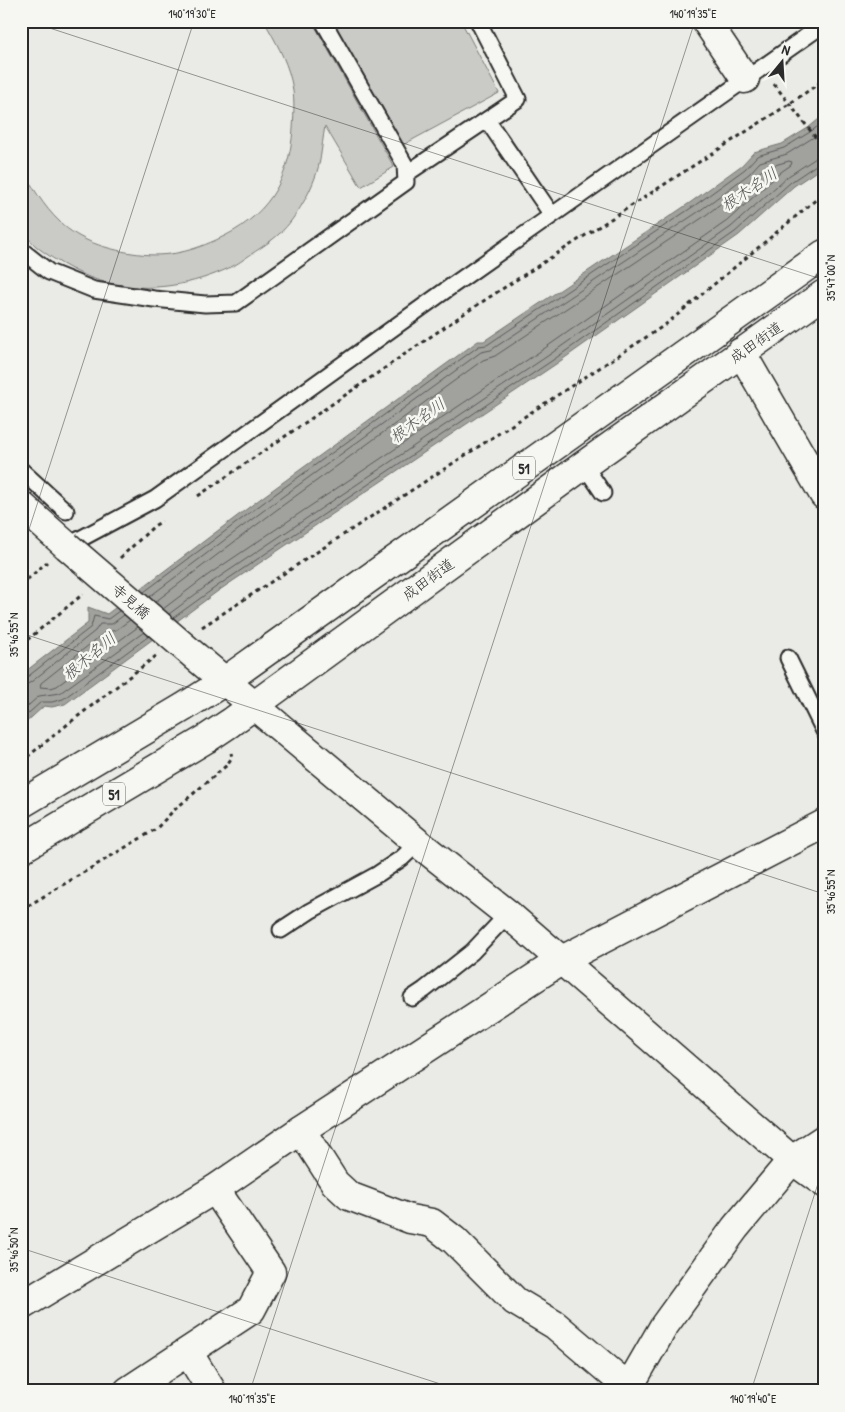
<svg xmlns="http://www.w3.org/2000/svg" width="845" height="1412" font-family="'Patrick Hand','Klee One',sans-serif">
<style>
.green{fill:#cacac7;stroke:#7a7a79}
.water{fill:#a1a19e;stroke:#727270}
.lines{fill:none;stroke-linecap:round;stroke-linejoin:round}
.shore{stroke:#5a5a59;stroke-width:1}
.lane-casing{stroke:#2b2b2b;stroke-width:19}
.street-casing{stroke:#2b2b2b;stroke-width:31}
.secondary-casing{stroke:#2b2b2b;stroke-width:31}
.highway-casing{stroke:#2b2b2b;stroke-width:31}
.path{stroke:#2b2b2b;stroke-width:3;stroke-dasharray:4 4;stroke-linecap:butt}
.lane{stroke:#f6f6f2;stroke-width:15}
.street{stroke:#f6f6f2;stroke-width:28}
.secondary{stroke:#f6f6f2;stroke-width:28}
.highway{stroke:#f6f6f2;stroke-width:28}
.secondary-bridge-casing{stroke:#2b2b2b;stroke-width:31;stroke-linecap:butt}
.secondary-bridge{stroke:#f6f6f2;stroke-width:28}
.ticks{fill:none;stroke:#2b2b2b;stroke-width:1;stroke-opacity:0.45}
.labels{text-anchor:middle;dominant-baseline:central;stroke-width:5;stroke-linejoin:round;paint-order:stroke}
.shield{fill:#f6f6f2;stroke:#686867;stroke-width:1}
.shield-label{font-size:14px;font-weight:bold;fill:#2b2b2b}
.street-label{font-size:15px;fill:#2b2b2b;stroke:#f6f6f2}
.water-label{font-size:16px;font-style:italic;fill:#545453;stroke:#f6f6f2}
.neatline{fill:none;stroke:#2b2b2b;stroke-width:2}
.ticks-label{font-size:12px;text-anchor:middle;fill:#2b2b2b}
</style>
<rect width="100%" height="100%" fill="#eaeae6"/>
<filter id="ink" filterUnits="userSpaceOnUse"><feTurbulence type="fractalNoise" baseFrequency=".02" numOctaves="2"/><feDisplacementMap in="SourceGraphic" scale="10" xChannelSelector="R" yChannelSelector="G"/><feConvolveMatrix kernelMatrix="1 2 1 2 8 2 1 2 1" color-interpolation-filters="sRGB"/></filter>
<g filter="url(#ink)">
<g class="green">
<path d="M264 21H312L394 167 361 187 325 126C323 137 322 148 320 160 316 181 304 204 291 221 280 236 265 245 250 255 244 259 238 264 231 267 194 285 149 293 108 283 85 278 56 262 37 247 32 243 27 236 21 231V167C32 186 43 206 60 222 79 241 107 249 132 253 164 258 187 253 216 240 266 218 289 182 293 129 294 112 295 96 291 80 286 59 275 40 264 21Z"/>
<path d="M333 21H461L499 93 401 146Z"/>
</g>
<path class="water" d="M824 115V166L794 186 739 235 556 364 218 591 65 704 52 707 44 706 21 727V676L26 671 88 623V607L107 614 264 496 478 341H484L691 202 742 165 754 152 782 144 808 128Z"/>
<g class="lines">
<g class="shore">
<path d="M144 592 267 500 479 346 487 345 694 206 745 169 757 156 784 148 810 132 824 122"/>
<path d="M149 597 271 505 481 352 491 350 698 212 749 174 760 162 787 154 814 137 824 130"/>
<path d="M155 602 275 511 483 360 495 356 702 218 753 179 764 168 789 161 792 162 791 165 781 172 727 221 545 348 208 575 163 609"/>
<path d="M169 614 212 582 549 355 731 227 787 177 816 158 824 156"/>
<path d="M173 618 216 587 553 360 735 232 791 182 819 163 824 162"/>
<path d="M130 620 116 630 104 633 41 683 40 687 51 688 57 686 138 627"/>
<path d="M21 679 26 678 91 627 94 616 108 619 119 611"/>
<path d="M21 685H26L31 682 95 631 100 624H112L124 615"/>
<path d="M21 712 39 696 60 693 144 632"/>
<path d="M21 720 41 702H52L63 699 149 636"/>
</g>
<defs>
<g id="lane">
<path d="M487 120 552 215"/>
<path d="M406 174 518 99 478 21"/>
<path d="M21 250 49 272 94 290 154 299 205 304 236 303 406 182 405 165 323 21"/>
<path d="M584 465 603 493"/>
<path d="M21 470 66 511"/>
<path d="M67 546 155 499 453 285 824 24"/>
<path d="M788 658 824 731"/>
<path d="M281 930 310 911 378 874 402 858 418 843"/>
<path d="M412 998 424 990 472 952 508 914"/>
</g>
<g id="street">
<path d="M706 21 745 79"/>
<path d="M741 352 824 495"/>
<path d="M301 1130 335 1183 349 1196 410 1219 432 1223 454 1240 515 1301 555 1325 615 1376 630 1385"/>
<path d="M21 1306 215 1189 301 1130 562 960 824 824"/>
<path d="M188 1352 212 1391"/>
<path d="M128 1391 251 1310 271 1272 215 1189"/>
<path d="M629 1391 630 1385 664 1326 735 1228 792 1160 824 1139"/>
</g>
<g id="secondary">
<path d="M21 505 67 546"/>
<path d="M196 657 418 843 508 914 792 1160 824 1183"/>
</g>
<g id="highway">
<path d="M21 804 184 707 225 681 824 254"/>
<path d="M21 849 206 739 230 723 584 465 824 294"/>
</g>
</defs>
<use href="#lane" class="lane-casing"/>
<use href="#street" class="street-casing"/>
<use href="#secondary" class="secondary-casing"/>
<use href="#highway" class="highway-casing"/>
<g class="path">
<path d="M774 84 824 148"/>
<path d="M198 496 468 311 789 104 824 80"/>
<path d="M120 558 154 526 162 521"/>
<path d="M21 585 47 562"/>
<path d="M202 627 665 325 824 193"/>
<path d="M21 645 83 594"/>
<path d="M21 762 68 724 156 656"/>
<path d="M21 910 156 829 173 811 227 765 232 757 231 753"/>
</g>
<use href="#lane" class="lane"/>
<use href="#street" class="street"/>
<use href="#secondary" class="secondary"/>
<use href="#highway" class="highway"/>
<defs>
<path id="secondary-bridge" d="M67 546 196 657"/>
</defs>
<use href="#secondary-bridge" class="secondary-bridge-casing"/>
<use href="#secondary-bridge" class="secondary-bridge"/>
</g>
</g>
<path class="ticks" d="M28 21 824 280M21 554 194 21M21 633 824 894M21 1248 462 1391M250 1391 695 21M751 1391 824 1165"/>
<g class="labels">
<g class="shield">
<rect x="513" y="456.5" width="22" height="23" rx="4"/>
<rect x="103" y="782.5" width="22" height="23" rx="4"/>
</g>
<g class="shield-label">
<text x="524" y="468">51</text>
<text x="114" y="794">51</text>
</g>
<g class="street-label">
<text transform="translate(756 342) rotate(-35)">成田街道</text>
<text transform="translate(428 579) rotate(-36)">成田街道</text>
<text transform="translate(131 601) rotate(41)">寺見橋</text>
</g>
<g class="water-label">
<text transform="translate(749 189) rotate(-34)">根木名川</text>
<text transform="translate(417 420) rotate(-36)">根木名川</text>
<text transform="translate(89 656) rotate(-40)">根木名川</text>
</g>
</g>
<rect width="845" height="1412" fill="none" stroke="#f6f6f2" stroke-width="55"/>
<g transform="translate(782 62) rotate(18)" stroke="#f6f6f2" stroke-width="4" paint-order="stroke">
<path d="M0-4L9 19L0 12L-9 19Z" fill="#2b2b2b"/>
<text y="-8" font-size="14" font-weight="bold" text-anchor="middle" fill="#2b2b2b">N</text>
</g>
<rect x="28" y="28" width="790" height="1356" class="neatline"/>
<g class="ticks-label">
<text x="192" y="18">140°19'30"E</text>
<text x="693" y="18">140°19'35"E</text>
<text transform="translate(831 278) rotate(-90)" y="4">35°47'00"N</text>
<text transform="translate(14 635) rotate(-90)" y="4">35°46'55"N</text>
<text transform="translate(831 892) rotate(-90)" y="4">35°46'55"N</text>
<text transform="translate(14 1250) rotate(-90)" y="4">35°46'50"N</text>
<text x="252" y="1403">140°19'35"E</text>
<text x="753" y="1403">140°19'40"E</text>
</g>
</svg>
